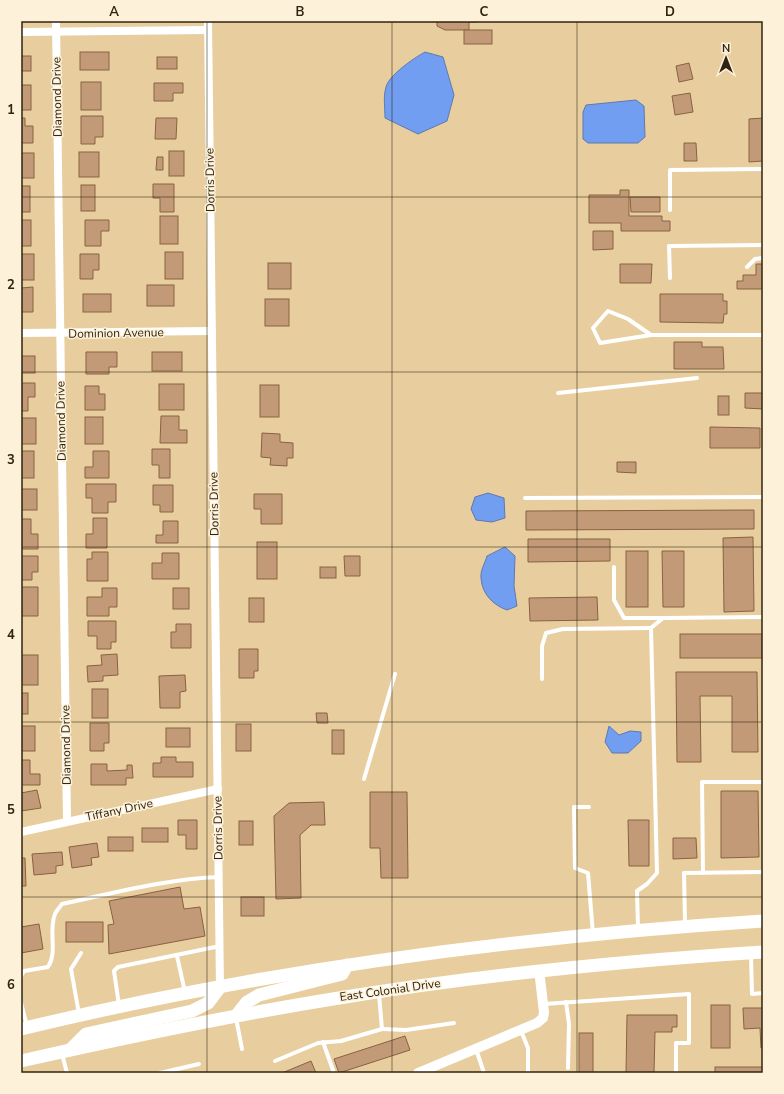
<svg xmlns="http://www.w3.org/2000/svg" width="784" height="1094" font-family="'Nunito Sans',sans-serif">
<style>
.water{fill:#729ef2;stroke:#5e79ae}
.building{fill:#c39a77;stroke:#886240}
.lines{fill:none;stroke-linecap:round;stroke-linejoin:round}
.service{stroke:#fff;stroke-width:4}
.minor{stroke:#fff;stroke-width:8}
.tertiary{stroke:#fff;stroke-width:10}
.trunk{stroke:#fff;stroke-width:13}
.grid{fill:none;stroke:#2e2411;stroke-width:1;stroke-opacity:0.55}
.labels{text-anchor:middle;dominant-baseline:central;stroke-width:3;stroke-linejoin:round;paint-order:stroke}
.street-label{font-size:12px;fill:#2e2411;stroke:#fef1d9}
.neatline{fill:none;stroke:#2e2411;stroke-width:1.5}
.grid-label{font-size:13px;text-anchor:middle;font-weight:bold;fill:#2e2411}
</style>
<rect width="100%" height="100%" fill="#e8ce9f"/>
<g class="water">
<path d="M425 52 443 57 454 95 447 121 418 134 385 118C385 108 383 97 386 87 389 75 414 58 425 52Z"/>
<path d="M636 100 644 106 645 137 638 143H588L583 139V112L586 105Z"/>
<path d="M488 493 504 498 505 518 492 522 476 520 471 509 475 497Z"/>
<path d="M505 547 515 556 514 586 517 606 507 610C493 605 482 594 481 578 480 571 485 563 487 556Z"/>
<path d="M609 726 619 735 630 731 641 732V741L628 753H612L605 742Z"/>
</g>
<g class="building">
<path d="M437 21H477V22H469V30H445L437 26Z"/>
<rect x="464" y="30" width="28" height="14"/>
<rect x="80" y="52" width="29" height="18"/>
<rect x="21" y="56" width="10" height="15"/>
<rect x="157" y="57" width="20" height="12"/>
<path d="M689 63 693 79 679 82 676 66Z"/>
<rect x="81" y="82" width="20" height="28"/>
<path d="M154 83H183V93H173V101H154Z"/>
<rect x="21" y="85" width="10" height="25"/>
<path d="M690 93 693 112 675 115 672 96Z"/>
<path d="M81 116H103V137H95V144H81Z"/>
<path d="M21 118H25V126H33V143H21Z"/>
<path d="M156 118H177L176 139H155Z"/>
<path d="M763 118V161L749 162V119Z"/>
<path d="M684 143H696L697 161H684Z"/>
<rect x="169" y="151" width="15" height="25"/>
<rect x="79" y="152" width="20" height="25"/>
<rect x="21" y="153" width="13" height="25"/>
<path d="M157 157H163V170H156Z"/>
<path d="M153 184H174V212H160V198H153Z"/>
<rect x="81" y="185" width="14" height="26"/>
<rect x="21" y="186" width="9" height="26"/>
<path d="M620 190H629V216H662V221H670V231H621V223H589V195H620Z"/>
<path d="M630 197H660V212H631Z"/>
<rect x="160" y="216" width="18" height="28"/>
<rect x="21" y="220" width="10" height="26"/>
<path d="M85 220H109V231H101V246H85Z"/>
<path d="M593 231H613V249L593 250Z"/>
<rect x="165" y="252" width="18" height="27"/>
<rect x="21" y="254" width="13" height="26"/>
<path d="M80 254H99V270H93V279H80Z"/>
<rect x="268" y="263" width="23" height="26"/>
<path d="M620 264H652L651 283H620Z"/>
<path d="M756 264H763V289H737V281H743V275H756Z"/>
<rect x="147" y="285" width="27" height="21"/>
<path d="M33 287V312H21V288Z"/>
<rect x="83" y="294" width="28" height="18"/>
<path d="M660 294H723V301H727V314H724L723 323 660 322Z"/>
<rect x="265" y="299" width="24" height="27"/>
<path d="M674 342H702V347H723L724 369H674Z"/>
<path d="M86 352H117V367H109V374H86Z"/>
<rect x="152" y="352" width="30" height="19"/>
<rect x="21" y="356" width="14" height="17"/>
<path d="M21 383H35V397H28V411H21Z"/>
<rect x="159" y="384" width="25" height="26"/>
<rect x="260" y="385" width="19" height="32"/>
<path d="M85 386H99V394H105V410H85Z"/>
<path d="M745 393H763V409L745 408Z"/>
<rect x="718" y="396" width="11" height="19"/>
<path d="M161 416H179V430H187V443H160Z"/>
<rect x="85" y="417" width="18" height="27"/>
<rect x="21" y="418" width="15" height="26"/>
<path d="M710 427 760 428V448H710Z"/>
<path d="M262 433 280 434V442L293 443V458H287V466L270 465 271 458 261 457Z"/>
<path d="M152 449H170V478H159V465H152Z"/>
<rect x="21" y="451" width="13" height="27"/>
<path d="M93 451H109V478H85V467H93Z"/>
<path d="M617 462H636V473L617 472Z"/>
<path d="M86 484H116V502H108V513H92V498H86Z"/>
<path d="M153 485H173V512H160V505H153Z"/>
<rect x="21" y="489" width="16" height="21"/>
<path d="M254 494H282V524H261V509H254Z"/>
<path d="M754 510V529L526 530V511Z"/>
<path d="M93 518H107V548H86V534H93Z"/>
<path d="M21 519H31V534H38V549H21Z"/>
<path d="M163 521H178V543H156V535H163Z"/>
<path d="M753 537 754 611 724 612 723 538Z"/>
<path d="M528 539H610V561L528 562Z"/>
<rect x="257" y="542" width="20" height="37"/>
<rect x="626" y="551" width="22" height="56"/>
<path d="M662 551H684V607H663Z"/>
<path d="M92 552H108V581H87V559H92Z"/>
<path d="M162 553H179V579H152V563H162Z"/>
<path d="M21 556H38V572H32V580H21Z"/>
<path d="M344 556H360V576H345Z"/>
<rect x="320" y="567" width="16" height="11"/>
<path d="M21 587H38V616H22Z"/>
<path d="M102 588H117V607H109V616H87V597H102Z"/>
<rect x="173" y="588" width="16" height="21"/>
<path d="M597 597 598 620 530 621 529 598Z"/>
<rect x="249" y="598" width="15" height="24"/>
<path d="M88 621H116V642H111V649H97V636H88Z"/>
<path d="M176 624H191V648H171V632H176Z"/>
<rect x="680" y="634" width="82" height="24"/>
<path d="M239 649H258V671H254V678H239Z"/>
<path d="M117 654 118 675 103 676V681L88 682 87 666 102 665 101 655Z"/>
<rect x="21" y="655" width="17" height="30"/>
<path d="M676 672H757L758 752H732V696H700L701 762H677Z"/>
<path d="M185 675 186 691 180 692V708H160L159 676Z"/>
<rect x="92" y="689" width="16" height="29"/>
<rect x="21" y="693" width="7" height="21"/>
<path d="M316 713H327L328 723H317Z"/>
<path d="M90 723H109V743H104V751H90Z"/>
<rect x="236" y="724" width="15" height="27"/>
<rect x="21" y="726" width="14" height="25"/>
<rect x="166" y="728" width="24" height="19"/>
<rect x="332" y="730" width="12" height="24"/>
<path d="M161 757H176V762H193V777H153V763H161Z"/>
<path d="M21 760H30V774H40V785H21Z"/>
<path d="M91 764H107V771L127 770V765H132L133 778H126V785H91Z"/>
<path d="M37 790 41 808 21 811V793Z"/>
<path d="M721 791H758L759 857 721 858Z"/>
<path d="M370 792H407L408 878H381L380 848H370Z"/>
<path d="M324 802 325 825H311L300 835 301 898 276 899 274 816 289 803Z"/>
<path d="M178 820H197V849H186V835H178Z"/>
<path d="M628 820H649V866H629Z"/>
<rect x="239" y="821" width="14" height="24"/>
<rect x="142" y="828" width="26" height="14"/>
<rect x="108" y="837" width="25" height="14"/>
<path d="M673 838H696L697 858 673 859Z"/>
<path d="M97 843 99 857 91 858 92 865 72 868 69 847Z"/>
<path d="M62 852 63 865 56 866V873L34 875 32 854Z"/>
<path d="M21 858H25L26 886H21Z"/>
<path d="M180 887 184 909 200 907 205 936 109 954 108 925 114 924 109 901Z"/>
<rect x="241" y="897" width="23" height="19"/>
<rect x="66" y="922" width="37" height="20"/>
<path d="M39 924 43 949 21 953V927Z"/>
<rect x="711" y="1005" width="19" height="43"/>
<path d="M743 1008H763V1048H761L760 1028 744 1029Z"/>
<path d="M627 1015H677V1027H672V1032H655L654 1073H626Z"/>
<rect x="579" y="1033" width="14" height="40"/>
<path d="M405 1036 410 1050 339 1073 334 1059Z"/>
<path d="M311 1061 316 1073H282Z"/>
<rect x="715" y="1067" width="48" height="6"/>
</g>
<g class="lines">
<g class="service">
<path d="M670 210V170L763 169"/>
<path d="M747 267 755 259 763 258"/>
<path d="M670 278 669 246 763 245"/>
<path d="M651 335 628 319 608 311 593 328 600 343 651 335H763"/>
<path d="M558 393 697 378"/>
<path d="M525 498 763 497"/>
<path d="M614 567V600L624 618H662"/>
<path d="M542 679V646L546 633 563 629 651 628"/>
<path d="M364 779 395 674"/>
<path d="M589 807H574L575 868 588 873 593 934"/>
<path d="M703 873 702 782H763"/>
<path d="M685 924 684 873 763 872"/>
<path d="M638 928 637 891 647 884 657 873 651 628 663 618 763 617"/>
<path d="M751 955 752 994 763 993"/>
<path d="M177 956 185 992"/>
<path d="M21 976 24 971 48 967C58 952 48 931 55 914 56 911 60 907 62 904 114 893 166 879 219 877"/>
<path d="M566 1002 569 1024 568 1068"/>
<path d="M21 1003 27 1026"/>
<path d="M544 1004 689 994V1043H676V1073"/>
<path d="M119 1005 114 971 118 967 220 946"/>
<path d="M79 1014 71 969 81 953"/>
<path d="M236 1018 242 1049"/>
<path d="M382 1029 406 1030 454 1023"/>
<path d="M521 1031 528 1048V1073"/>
<path d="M323 1042 334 1073"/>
<path d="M476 1049 484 1073"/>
<path d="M62 1054 67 1073"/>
<path d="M275 1061 318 1043 341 1041 382 1029 379 994"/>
<path d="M160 1073 199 1064"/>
</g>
<g class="minor">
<path d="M56 21 67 821"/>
<path d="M208 21 220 987"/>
<path d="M21 32 208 30"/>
<path d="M21 333 212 331"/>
<path d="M21 832 218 789"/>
</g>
<path class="tertiary" d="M418 1073 537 1023 543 1018 544 1012 539 970"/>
<g class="trunk">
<path d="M236 1016 247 1002 259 995 342 974 347 965"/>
<path d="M21 1029C264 970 513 937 763 921"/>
<path d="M70 1050 86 1034 192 1011 208 1003 220 987"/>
<path d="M21 1061C127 1037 233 1015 339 998 480 975 621 961 763 952"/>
</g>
</g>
<path class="grid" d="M207 21V1073M392 21V1073M577 21V1073M21 197H763M21 372H763M21 547H763M21 722H763M21 897H763"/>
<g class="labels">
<g class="street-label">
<text transform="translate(57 97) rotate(-91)">Diamond Drive</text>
<text transform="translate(210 180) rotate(-91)">Dorris Drive</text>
<text transform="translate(116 333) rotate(-1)">Dominion Avenue</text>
<text transform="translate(61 421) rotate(-91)">Diamond Drive</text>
<text transform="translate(214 504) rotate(-91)">Dorris Drive</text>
<text transform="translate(66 745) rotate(-91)">Diamond Drive</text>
<text transform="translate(119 810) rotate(-12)">Tiffany Drive</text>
<text transform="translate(218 828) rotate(-91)">Dorris Drive</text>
<text transform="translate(390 990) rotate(-8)">East Colonial Drive</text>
</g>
</g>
<rect width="784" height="1094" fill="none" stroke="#fef1d9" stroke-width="44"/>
<g transform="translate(726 58)" stroke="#fef1d9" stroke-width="3" paint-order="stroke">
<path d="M0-3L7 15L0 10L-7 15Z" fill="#2e2411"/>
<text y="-6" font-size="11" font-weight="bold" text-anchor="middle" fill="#2e2411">N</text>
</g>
<rect x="22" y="22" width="740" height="1050" class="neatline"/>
<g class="grid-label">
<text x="114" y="16">A</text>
<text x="300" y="16">B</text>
<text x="484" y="16">C</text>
<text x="670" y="16">D</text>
<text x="11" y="114">1</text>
<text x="11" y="289">2</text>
<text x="11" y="464">3</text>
<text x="11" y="639">4</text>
<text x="11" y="814">5</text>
<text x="11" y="989">6</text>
</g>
</svg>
